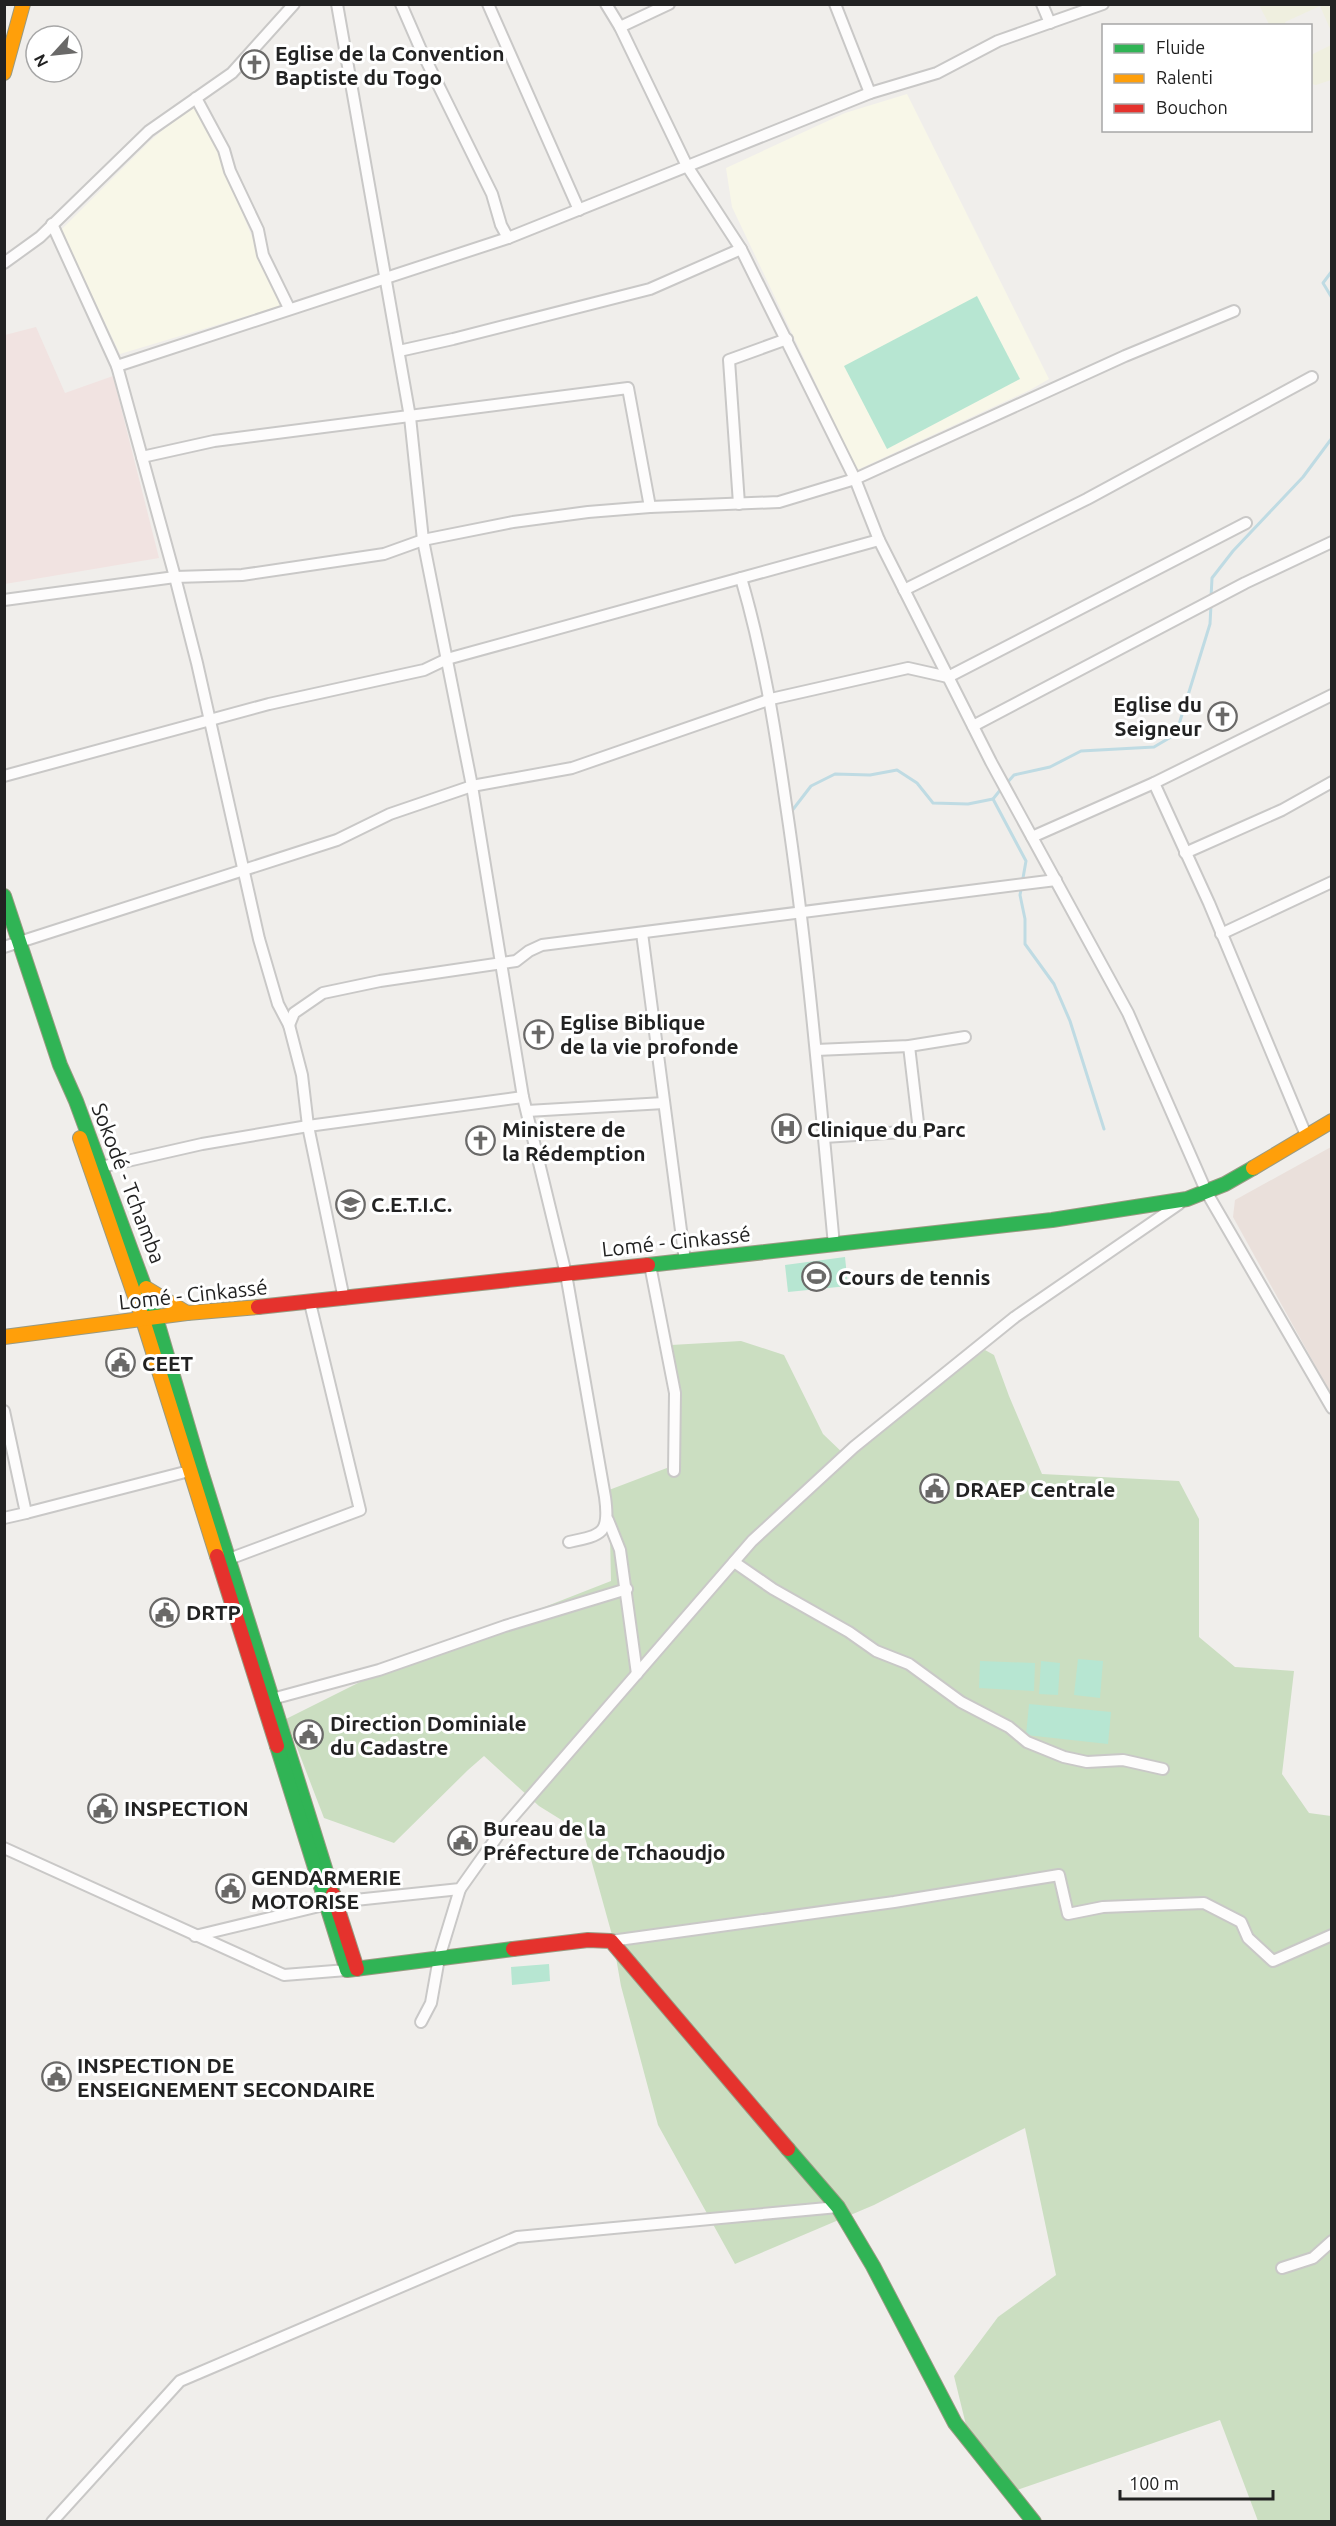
<svg xmlns="http://www.w3.org/2000/svg" width="1336" height="2526" font-family="Ubuntu,sans-serif">
<style>
.commercial{fill:#f1e3e1}
.education{fill:#f8f7e8}
.military{fill:#eae0db}
.farmland{fill:#efefdf}
.forest{fill:#cbdec1}
.pitch{fill:#b7e6d2}
.lines{fill:none;stroke-linecap:round;stroke-linejoin:round}
.stream{stroke:#bfdbe3;stroke-width:3}
.street-casing{stroke:#c9c8c7;stroke-width:14}
.fast-casing{stroke:#999a82;stroke-width:16}
.slow-casing{stroke:#999a82;stroke-width:16}
.jam-casing{stroke:#999a82;stroke-width:16}
.street{stroke:#fdfcfc;stroke-width:10}
.fast{stroke:#30b455;stroke-width:14}
.slow{stroke:#ff9f0a;stroke-width:14}
.jam{stroke:#e5322d;stroke-width:14}
.labels{text-anchor:middle;dominant-baseline:central;stroke-width:6;stroke-linejoin:round;paint-order:stroke}
.poi-label{font-size:21px;font-weight:bold;fill:#222;stroke:#fff;text-anchor:start}
.street-label{font-size:21px;fill:#222;stroke:#fff}
</style>
<rect width="100%" height="100%" fill="#f0eeeb"/>
<path class="commercial" d="M36 327 65 393 113 376 159 558 5 584V335Z"/>
<g class="education">
<path d="M907 94 1049 379 1030 390 857 470 732 207 726 168 845 113Z"/>
<path d="M197 101 280 306 120 354 61 230 150 141Z"/>
</g>
<path class="military" d="M1331 1147V1394L1233 1217 1235 1200Z"/>
<g class="farmland">
<path d="M1259 5H1331V31L1320 6 1285 22 1286 25 1270 26Z"/>
<path d="M1331 45V80L1316 85 1311 84V55Z"/>
</g>
<path class="forest" d="M741 1341 784 1355 823 1434 847 1457 985 1350 994 1355 1009 1396 1042 1474 1179 1481 1199 1519V1637L1235 1667 1294 1671 1282 1774 1309 1813 1331 1816V2521H1258L1220 2420 1017 2490 966 2425 954 2376 998 2317 1056 2275 1025 2128 874 2205 735 2264 658 2125 621 1986 612 1935 584 1834 539 1806 484 1756 468 1770 394 1843 324 1818 286 1719 388 1668 611 1581 609 1490 680 1463 671 1345Z"/>
<g class="pitch">
<path d="M977 296 1020 379 887 449 844 366Z"/>
<path d="M845 1257 848 1286 788 1292 785 1265Z"/>
<path d="M1078 1659 1103 1661 1100 1698 1074 1695Z"/>
<path d="M980 1661 1035 1663 1034 1691 979 1688Z"/>
<path d="M1041 1661 1060 1663 1058 1695 1039 1694Z"/>
<path d="M1029 1704 1111 1712 1108 1744 1026 1735Z"/>
<path d="M549 1964 550 1981 512 1985 511 1967Z"/>
</g>
<g class="lines">
<g class="stream">
<path d="M1332 243V244"/>
<path d="M1332 271 1323 283 1332 298"/>
<path d="M1211 598 1212 578 1233 551 1303 477 1332 438"/>
<path d="M1006 784 1014 775 1050 767 1081 751 1154 747 1176 734 1210 624 1211 605"/>
<path d="M1001 789 993 799 1026 861 1020 895 1025 919V944L1054 984 1070 1021 1104 1129"/>
<path d="M791 812 811 786 835 774 870 775 897 770 917 783 933 803 968 804 993 799"/>
</g>
<defs>
<g id="street">
<path d="M337 4 410 417 423 540 472 786 523 1097 566 1274 605 1497C610 1533 603 1535 569 1542"/>
<path d="M401 4 421 50 492 194 501 225 508 238"/>
<path d="M488 4 579 210"/>
<path d="M606 4 620 27 687 166 741 249 855 479 879 540 991 762 1128 1013 1207 1193 1332 1408"/>
<path d="M835 4 870 93"/>
<path d="M1042 4 1050 23"/>
<path d="M620 27 669 4"/>
<path d="M196 98 224 150 230 171 258 230 263 255 289 308"/>
<path d="M52 224 117 366 175 577 197 663 259 939 278 1004 289 1025 302 1075 308 1126 344 1299"/>
<path d="M4 263 40 237 149 131 232 73 294 4"/>
<path d="M399 351 453 339 650 289 741 249"/>
<path d="M117 366 508 238 870 93 937 73 998 41 1103 4"/>
<path d="M142 457 214 441 628 388 650 507"/>
<path d="M739 504 729 360 787 339"/>
<path d="M904 590 1087 499 1312 377"/>
<path d="M4 600 175 577 242 575 384 554 423 540 513 522 588 512 650 507 779 502 855 479 1125 356 1234 311"/>
<path d="M973 726 1245 583 1332 542"/>
<path d="M4 776 269 704 424 670 447 659 741 578"/>
<path d="M1154 783 1209 903 1306 1135"/>
<path d="M1032 837 1154 783 1332 695"/>
<path d="M1185 853 1282 810 1332 782"/>
<path d="M642 933 685 1261"/>
<path d="M1221 934 1332 882"/>
<path d="M4 947 337 840 390 814 472 786 572 768 771 699 908 668 948 677 1246 523"/>
<path d="M289 1025 294 1013 323 993 380 981 516 961 529 951 542 945 1056 880"/>
<path d="M816 1050 909 1046 965 1037"/>
<path d="M527 1111 664 1103"/>
<path d="M824 1137 919 1131 909 1046"/>
<path d="M101 1167 202 1144 308 1126 523 1097"/>
<path d="M834 1245C820 1098 808 951 786 805 775 728 763 653 741 578L879 540"/>
<path d="M650 1265 675 1393 674 1471"/>
<path d="M4 1411 26 1513 4 1518"/>
<path d="M26 1513 197 1469"/>
<path d="M608 1520 620 1550 637 1674"/>
<path d="M229 1559 360 1510 310 1303"/>
<path d="M734 1562 773 1589 849 1632 876 1651 909 1664 961 1702 1009 1727 1027 1742 1064 1757 1087 1762 1123 1760 1163 1769"/>
<path d="M272 1699 379 1670 505 1626 627 1589"/>
<path d="M4 1848 284 1975 347 1970"/>
<path d="M195 1936 336 1902 460 1889 504 1827 752 1541 854 1447 1015 1317 1179 1204"/>
<path d="M611 1941 894 1902 1059 1875 1068 1914 1103 1907 1204 1903 1241 1922 1248 1938 1273 1961 1332 1935"/>
<path d="M421 2022 431 2003 439 1958 460 1889"/>
<path d="M1282 2268 1313 2258 1332 2241"/>
<path d="M52 2522 180 2381 517 2237 838 2207"/>
</g>
<g id="fast">
<path d="M4 896 60 1065 76 1101 156 1318"/>
<path d="M648 1265 1052 1220 1187 1199 1225 1184 1253 1168"/>
<path d="M156 1318 200 1468 333 1894"/>
<path d="M277 1746 347 1970 513 1949"/>
<path d="M788 2149 838 2207 873 2266 955 2423 1034 2522"/>
</g>
<g id="slow">
<path d="M4 73 23 4"/>
<path d="M80 1138 143 1320"/>
<path d="M1253 1168 1332 1121"/>
<path d="M146 1288 187 1313"/>
<path d="M143 1320 217 1556"/>
<path d="M4 1337 187 1313 258 1307"/>
</g>
<g id="jam">
<path d="M258 1307 648 1265"/>
<path d="M217 1556 277 1746"/>
<path d="M333 1894 357 1969"/>
<path d="M513 1949 588 1940 611 1941 788 2149"/>
</g>
</defs>
<use href="#street" class="street-casing"/>
<use href="#fast" class="fast-casing"/>
<use href="#slow" class="slow-casing"/>
<use href="#jam" class="jam-casing"/>
<use href="#street" class="street"/>
<use href="#fast" class="fast"/>
<use href="#slow" class="slow"/>
<use href="#jam" class="jam"/>
</g>
<defs>
<symbol id="church-ring" viewBox="-11 -11 22 22"><circle r="9.5" fill="#fff" stroke="#6a6968" stroke-width="1.5"/><path d="M-1.2-6h2.4v3.5h3.3v2.4h-3.3V6h-2.4V-.1h-3.3v-2.4h3.3Z" fill="#6a6968"/></symbol>
<symbol id="hospital-ring" viewBox="-11 -11 22 22"><circle r="9.5" fill="#fff" stroke="#6a6968" stroke-width="1.5"/><path d="M-5-5h3v3.5h4V-5h3V5h-3V1.5h-4V5h-3Z" fill="#6a6968"/></symbol>
<symbol id="university-ring" viewBox="-11 -11 22 22"><circle r="9.5" fill="#fff" stroke="#6a6968" stroke-width="1.5"/><path d="M0-5L7-2L0 1L-7-2ZM-4 1L0 2.5L4 1V4Q0 6-4 4Z" fill="#6a6968"/></symbol>
<symbol id="stadium-ring" viewBox="-11 -11 22 22"><circle r="9.5" fill="#fff" stroke="#6a6968" stroke-width="1.5"/><path d="M0-5a6.5 5 0 1 0 0 10a6.5 5 0 1 0 0-10ZM-3.5-1.8h7v3.6h-7Z" fill="#6a6968"/></symbol>
<symbol id="civic-ring" viewBox="-11 -11 22 22"><circle r="9.5" fill="#fff" stroke="#6a6968" stroke-width="1.5"/><path d="M-.6-6.5H3V-4.5H.6V-3L4-1V1h2V6H-6V1h2V-1L-.6-3ZM-1.2 2.5V6h2.4V2.5Z" fill="#6a6968"/></symbol>
</defs>
<g fill-rule="evenodd">
<use href="#church-ring" x="238" y="48" width="33" height="33"/>
<use href="#church-ring" x="1206" y="700" width="33" height="33"/>
<use href="#church-ring" x="522" y="1018" width="33" height="33"/>
<use href="#hospital-ring" x="770" y="1112" width="33" height="33"/>
<use href="#church-ring" x="464" y="1124" width="33" height="33"/>
<use href="#university-ring" x="334" y="1188" width="33" height="33"/>
<use href="#stadium-ring" x="800" y="1260" width="33" height="33"/>
<use href="#civic-ring" x="104" y="1346" width="33" height="33"/>
<use href="#civic-ring" x="918" y="1472" width="33" height="33"/>
<use href="#civic-ring" x="148" y="1596" width="33" height="33"/>
<use href="#civic-ring" x="292" y="1718" width="33" height="33"/>
<use href="#civic-ring" x="86" y="1792" width="33" height="33"/>
<use href="#civic-ring" x="446" y="1824" width="33" height="33"/>
<use href="#civic-ring" x="214" y="1872" width="33" height="33"/>
<use href="#civic-ring" x="40" y="2060" width="33" height="33"/>
</g>
<g class="labels">
<g class="poi-label">
<text x="275" y="53">Eglise de la Convention<tspan x="275" dy="24">Baptiste du Togo</tspan></text>
<text x="1202" y="704" text-anchor="end">Eglise du<tspan x="1202" dy="24">Seigneur</tspan></text>
<text x="560" y="1022">Eglise Biblique<tspan x="560" dy="24">de la vie profonde</tspan></text>
<text x="502" y="1129">Ministere de<tspan x="502" dy="24">la Rédemption</tspan></text>
<text x="807" y="1129">Clinique du Parc</text>
<text x="371" y="1204">C.E.T.I.C.</text>
<text x="838" y="1277">Cours de tennis</text>
<text x="142" y="1363">CEET</text>
<text x="955" y="1489">DRAEP Centrale</text>
<text x="186" y="1612">DRTP</text>
<text x="330" y="1723">Direction Dominiale<tspan x="330" dy="24">du Cadastre</tspan></text>
<text x="124" y="1808">INSPECTION</text>
<text x="483" y="1828">Bureau de la<tspan x="483" dy="24">Préfecture de Tchaoudjo</tspan></text>
<text x="251" y="1877">GENDARMERIE<tspan x="251" dy="24">MOTORISE</tspan></text>
<text x="77" y="2065">INSPECTION DE<tspan x="77" dy="24">ENSEIGNEMENT SECONDAIRE</tspan></text>
</g>
<g class="street-label">
<text transform="translate(129 1183) rotate(69)">Sokodé - Tchamba</text>
<text transform="translate(676 1241) rotate(-6)">Lomé - Cinkassé</text>
<text transform="translate(193 1294) rotate(-6)">Lomé - Cinkassé</text>
</g>
</g>
<rect width="1336" height="2526" fill="none" stroke="#222222" stroke-width="12"/>
<rect x="1102" y="24" width="210" height="108" fill="#ffffff" stroke="#a7a7a7" stroke-width="1.5"/>
<rect x="1114" y="44" width="30" height="9" fill="#30b455" stroke="#a7a7a7" stroke-width="1.5"/>
<text x="1156" y="54" font-size="18" fill="#222222">Fluide</text>
<rect x="1114" y="74" width="30" height="9" fill="#ff9f0a" stroke="#a7a7a7" stroke-width="1.5"/>
<text x="1156" y="84" font-size="18" fill="#222222">Ralenti</text>
<rect x="1114" y="104" width="30" height="9" fill="#e5322d" stroke="#a7a7a7" stroke-width="1.5"/>
<text x="1156" y="114" font-size="18" fill="#222222">Bouchon</text>
<g transform="translate(54 54) rotate(243)"><circle r="28" fill="#ffffff" stroke="#a7a7a7" stroke-width="1.5"/>
<path d="M0-4.5L10 22L0 15L-10 22Z" fill="#6a6968"/>
<text y="-9" font-size="16" font-weight="bold" text-anchor="middle" fill="#222222">N</text>
</g>
<path d="M1120 2490v9h153v-9" fill="none" stroke="#222222" stroke-width="3"/>
<text x="1129" y="2490" font-size="18" fill="#222222" stroke="#ffffff" stroke-width="4.5" paint-order="stroke">100 m</text>
</svg>
